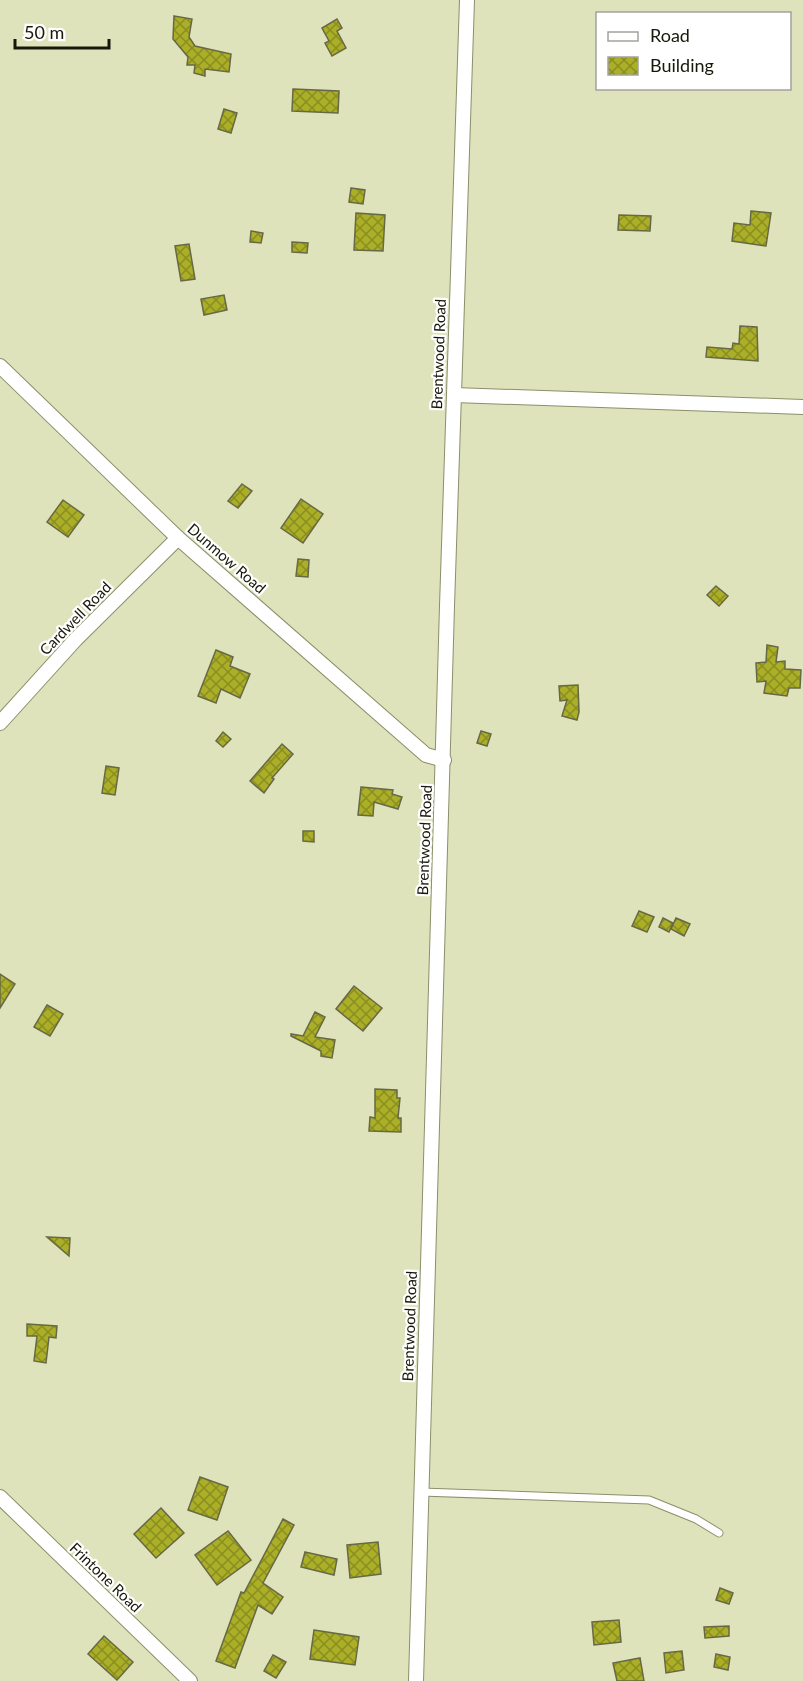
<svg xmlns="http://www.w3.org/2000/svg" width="803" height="1681" font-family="Lato,sans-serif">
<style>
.building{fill:url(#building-cross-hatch);stroke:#666945;stroke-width:1.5}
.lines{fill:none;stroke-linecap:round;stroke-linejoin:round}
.lane-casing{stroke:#8c8f6a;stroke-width:9}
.street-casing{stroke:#8c8f6a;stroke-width:16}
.lane{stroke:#fff;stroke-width:7}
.street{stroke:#fff;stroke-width:14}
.labels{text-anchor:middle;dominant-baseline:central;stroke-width:4.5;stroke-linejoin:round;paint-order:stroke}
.street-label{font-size:15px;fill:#171809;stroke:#fff}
</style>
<defs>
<pattern id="building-cross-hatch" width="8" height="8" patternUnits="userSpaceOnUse" patternTransform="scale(1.5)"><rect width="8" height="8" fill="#abaf27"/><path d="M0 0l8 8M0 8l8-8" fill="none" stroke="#8a8d20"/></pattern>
</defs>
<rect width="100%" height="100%" fill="#dfe3bb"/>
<g class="building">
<path d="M174 16 192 19 189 37 195 46 231 54 229 72 205 69V76L194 73 195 65H187L188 57 173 39Z"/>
<path d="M337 19 342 28 337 31 346 48 332 56 325 43 329 41 322 28Z"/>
<path d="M293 89 339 91 338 113 292 111Z"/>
<path d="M224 109 237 113 231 133 218 129Z"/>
<path d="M351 188 365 190 363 204 349 202Z"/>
<path d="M751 211 771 213 766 246 732 241 734 223 750 225Z"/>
<path d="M356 213 385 215 383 251 354 250Z"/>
<path d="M619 215 651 216 650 231 618 230Z"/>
<path d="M251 231 263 233 261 243 250 242Z"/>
<path d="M292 242 308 243 307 253 292 252Z"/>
<path d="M189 244 195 279 181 281 175 246Z"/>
<path d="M224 295 227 310 204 315 201 299Z"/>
<path d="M740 326 757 327 758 361 706 357 707 347 732 349 733 343 739 344Z"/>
<path d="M242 484 252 491 238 508 228 501Z"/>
<path d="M301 499 323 514 303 543 281 528Z"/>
<path d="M63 500 84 515 68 537 47 522Z"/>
<path d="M298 559 309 560 308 577 296 576Z"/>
<path d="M716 586 728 596 719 606 707 595Z"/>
<path d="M767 645 778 647 776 662 785 661V669L801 670 800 688H789L787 696 764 693 766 681 757 682 756 663 766 662Z"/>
<path d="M216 650 233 657 230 666 250 674 240 698 221 689 216 703 198 696Z"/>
<path d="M578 685 579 712 577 720 562 716 567 700 560 701 559 686Z"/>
<path d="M481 731 491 734 487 746 477 743Z"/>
<path d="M223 732 231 739 223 747 216 741Z"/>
<path d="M282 744 293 754 272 778 274 779 264 793 250 781Z"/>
<path d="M106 766 119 768 115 795 102 793Z"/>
<path d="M361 787 393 790 392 794 402 797 398 809 374 802 373 816 358 815Z"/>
<path d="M303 831H314V842L303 841Z"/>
<path d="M639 911 654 917 647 932 632 926Z"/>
<path d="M663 918 673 923 669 932 659 927Z"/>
<path d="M676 918 690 924 684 936 671 929Z"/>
<path d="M0 974 15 984 0 1008Z"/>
<path d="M354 986 382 1008 363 1031 336 1009Z"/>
<path d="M47 1005 63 1014 50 1036 34 1027Z"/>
<path d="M315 1012 325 1017 315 1037 335 1040 332 1058 321 1056V1051L291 1036V1034L303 1036Z"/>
<path d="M375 1089 397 1090V1098H400L398 1118H401V1132L369 1131 370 1117 375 1118Z"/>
<path d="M47 1237 70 1238 69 1256Z"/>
<path d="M27 1324 57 1326 56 1338 49 1337 46 1363 34 1361 37 1336H27Z"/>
<path d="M200 1477 228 1487 217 1520 188 1510Z"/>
<path d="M161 1508 184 1533 156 1558 134 1534Z"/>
<path d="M283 1519 294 1525 263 1583 283 1597 272 1614 258 1605 235 1668 216 1661 241 1592 244 1593Z"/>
<path d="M228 1531 251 1560 217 1585 195 1555Z"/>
<path d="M378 1542 381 1574 350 1578 347 1545Z"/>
<path d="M305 1552 337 1559 334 1575 301 1567Z"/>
<path d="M720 1588 733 1593 729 1604 716 1600Z"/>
<path d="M619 1620 621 1642 594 1645 592 1622Z"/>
<path d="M729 1626V1636L705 1638 704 1627Z"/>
<path d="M314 1630 359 1637 355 1665 310 1659Z"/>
<path d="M104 1636 133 1662 117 1680 88 1654Z"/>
<path d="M682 1651 684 1670 666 1673 664 1653Z"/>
<path d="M716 1654 730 1657 728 1670 714 1667Z"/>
<path d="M273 1655 286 1662 276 1678 264 1671Z"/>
<path d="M640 1658 644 1681H617L613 1663Z"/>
</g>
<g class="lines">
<defs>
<path id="lane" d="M421 1492 649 1500 696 1519 719 1533"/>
<g id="street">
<path d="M0 366 178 538 426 755 444 760"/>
<path d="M454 395 803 407"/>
<path d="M0 723 76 639 178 538"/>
<path d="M0 1497 190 1681"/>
<path d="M416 1681 447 606 467 0"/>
</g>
</defs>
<use href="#lane" class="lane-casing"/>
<use href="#street" class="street-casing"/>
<use href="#lane" class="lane"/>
<use href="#street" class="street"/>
</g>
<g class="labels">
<g class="street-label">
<text transform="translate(438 354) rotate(-88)">Brentwood Road</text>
<text transform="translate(227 558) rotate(41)">Dunmow Road</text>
<text transform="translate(75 618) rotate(-46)">Cardwell Road</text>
<text transform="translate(424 840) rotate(-88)">Brentwood Road</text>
<text transform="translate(409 1326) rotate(-88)">Brentwood Road</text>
<text transform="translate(106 1577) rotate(44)">Frintone Road</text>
</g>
</g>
<rect x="596" y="12" width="195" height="78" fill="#ffffff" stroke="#a2a39d" stroke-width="1.5"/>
<rect x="608" y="32" width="30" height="9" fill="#ffffff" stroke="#a2a39d" stroke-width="1.5"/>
<text x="650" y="42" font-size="18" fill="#171809">Road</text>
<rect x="608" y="57" width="30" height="18" fill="url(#building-cross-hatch)" stroke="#a2a39d" stroke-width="1.5"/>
<text x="650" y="72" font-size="18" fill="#171809">Building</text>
<path d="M15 39v9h94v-9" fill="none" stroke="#171809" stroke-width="3"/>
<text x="24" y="39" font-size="18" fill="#171809" stroke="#ffffff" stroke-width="4.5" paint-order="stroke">50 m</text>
</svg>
